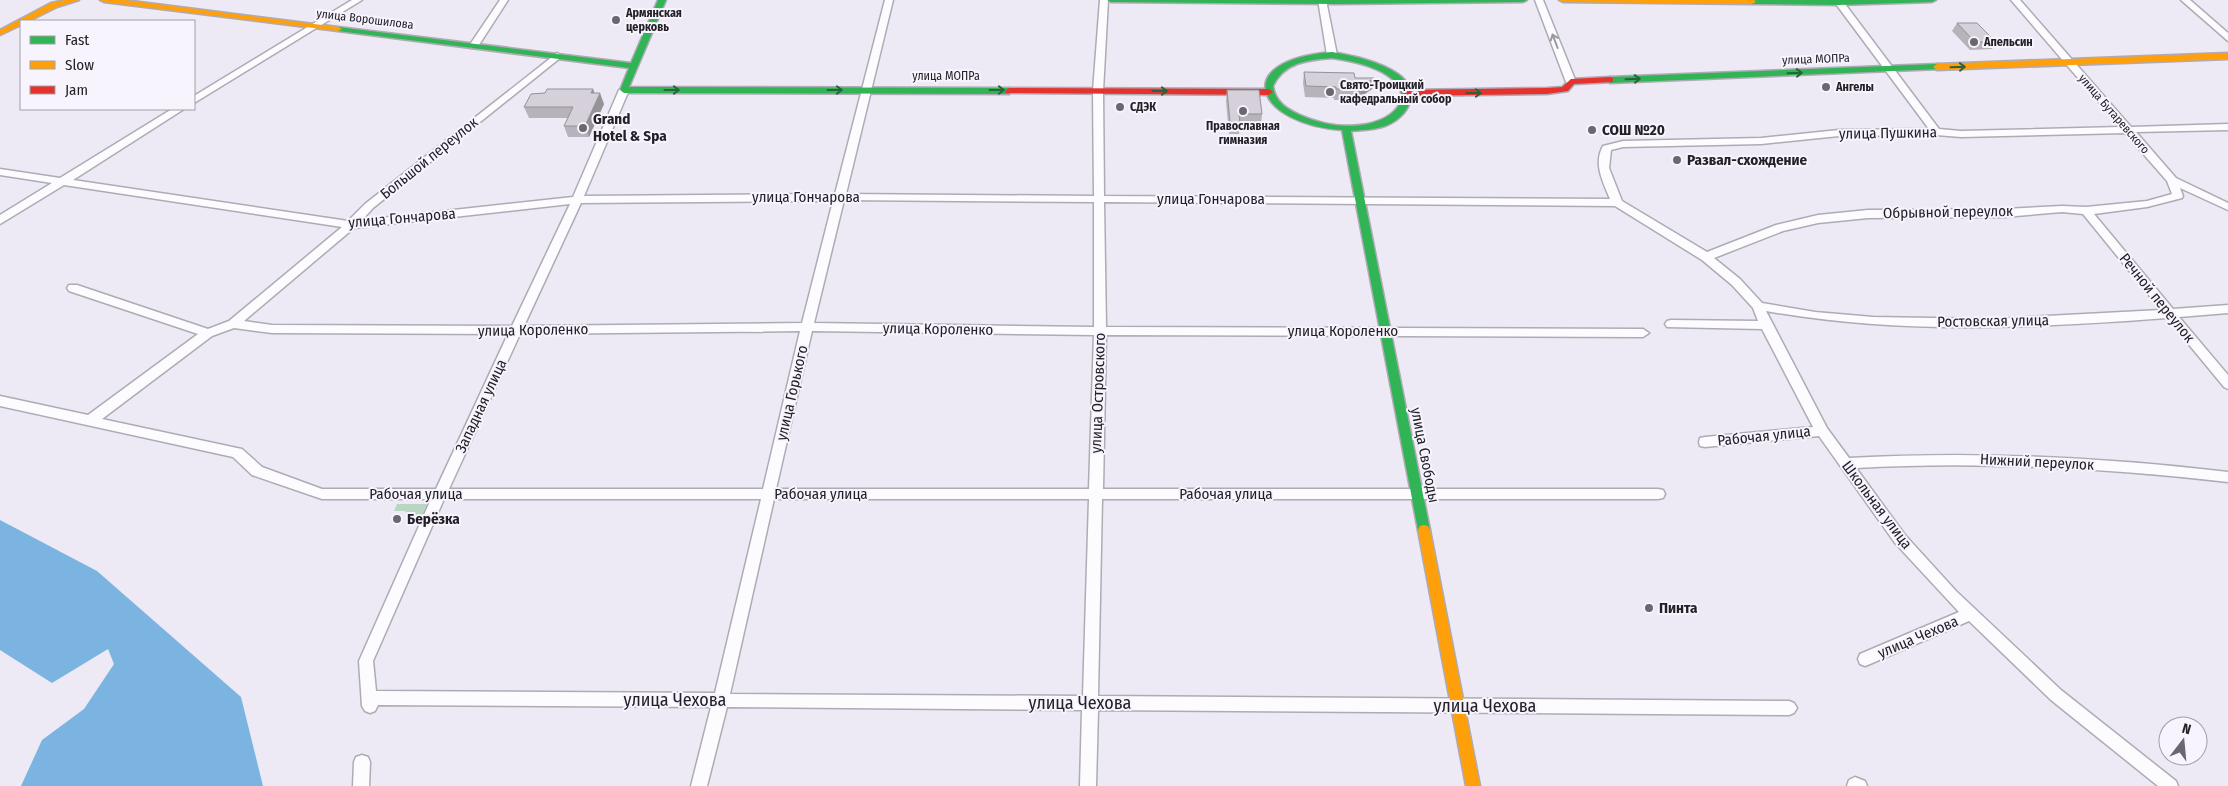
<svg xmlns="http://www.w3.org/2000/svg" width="2228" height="786" font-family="'Fira Sans Condensed',sans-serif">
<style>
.green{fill:#b8d6c1}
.water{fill:#7bb4e0}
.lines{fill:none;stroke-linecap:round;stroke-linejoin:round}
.street-casing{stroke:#afabb5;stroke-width:3}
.fast-casing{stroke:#afabb5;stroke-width:3}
.slow-casing{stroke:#afabb5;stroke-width:3}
.jam-casing{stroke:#afabb5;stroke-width:3}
.street{fill:#fcfcfe;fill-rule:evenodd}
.fast{fill:#30b455;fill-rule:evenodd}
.slow{fill:#ff9f0a;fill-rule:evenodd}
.jam{fill:#e5322d;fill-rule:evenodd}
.wall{fill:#b7b3bb}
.shaded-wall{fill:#959298}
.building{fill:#d5d0d9;stroke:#959298}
.oneway{stroke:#9a999e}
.oneway2{stroke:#29633c}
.poi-dot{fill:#6a6770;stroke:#f7f4fd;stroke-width:2}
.labels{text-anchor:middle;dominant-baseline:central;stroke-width:4;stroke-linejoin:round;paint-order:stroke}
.far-poi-label{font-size:12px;font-weight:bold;fill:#232128;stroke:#f7f4fd;text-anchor:start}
.far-street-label{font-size:12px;fill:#232128;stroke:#f7f4fd}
.poi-label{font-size:15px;font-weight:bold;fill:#232128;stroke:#f7f4fd;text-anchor:start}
.street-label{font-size:15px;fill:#232128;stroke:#f7f4fd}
.near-street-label{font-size:18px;fill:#232128;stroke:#f7f4fd}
</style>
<rect width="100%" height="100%" fill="#ede9f5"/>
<path class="green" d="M397 504H427L420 521H408L410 517 405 511H394Z"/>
<path class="water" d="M0 520 97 571 241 697 263 786H21L42 740 84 709 114 664 108 649 52 683 0 650Z"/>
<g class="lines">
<defs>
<g id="street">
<path d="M352 0H362L194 103V96Z"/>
<path d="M500 0H508L477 48H471L469 46Z"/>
<path d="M885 0H893L846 194 1094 196 1093 91 1100 0H1108L1103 91 1104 196 1610 199C1603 182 1593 164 1603 146L1623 141 1761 138 1839 130 1929 129 1833 0H1842L1939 129 1961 131 2120 127 2011 0H2020L2131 127 2228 124V130L2136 132 2176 178 2228 203V210L2180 188 2183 196 2182 198 2147 207 2094 214 2173 309 2228 305V313L2179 317 2228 375V389L2224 387 2167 318C2032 328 1901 335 1766 311L1827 428 1849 458C1976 451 2101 457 2228 472V482C2104 468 1980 461 1856 468L1905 535 1956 591 2061 690 2176 781 2178 786H2158L2051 700 1969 621 1870 664 1865 666 1860 664 1858 659 1860 654 1959 612 1895 543 1819 436 1705 447 1700 446 1699 442 1700 438 1705 437 1813 427 1762 329 1667 327 1665 324 1667 321 1671 320 1758 321 1753 308 1732 285 1702 260 1615 206 1104 202 1106 327 1643 329 1649 333 1643 337 1106 335 1103 489H1658L1663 490 1665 494 1663 498 1658 499H1102L1098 696 1789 701 1794 703 1797 708 1794 713 1789 715 1098 710 1096 786H1080L1082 710 727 707 707 786H691L711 707 378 705 375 711 370 713 365 711 362 706 359 661 431 499H322L252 475 233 457 0 406V396L88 415 198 334 69 291 67 288 69 285H77L208 329 229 321 342 227 64 185 0 224V215L52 183 0 175V169L60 178 172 109H184L73 180 348 221 365 204 557 53 562 56 560 58 373 208 362 220 573 197 619 90 624 87 629 90 584 196 835 194ZM2125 133 2167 181 2172 194 2147 201 2086 207 2062 206 2004 209 1868 210 1818 215 1776 225 1707 252 1622 201 1609 168 1611 150 1623 147 1761 144 1839 136 1936 135 1961 137ZM844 200 1094 202V327L814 323ZM833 201 802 323 524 326 581 203ZM570 204 512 326 272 325 244 321 354 228ZM2062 212 2083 214 2161 310 1992 319 1873 317 1815 312 1762 303 1740 279 1714 258 1783 231 1818 223 1868 218 2004 217ZM234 328 272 333 508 334 436 489H322L262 467 242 449 237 448 102 419 212 336ZM800 331 763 489H449L520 334ZM812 331 1094 335 1089 489H776ZM444 499H761L715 693 376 691 373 661ZM774 499H1089L1083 696 730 694Z"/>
<path d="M1318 0H1326L1337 55 1335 57H1329L1327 55Z"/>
<path d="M1535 0H1543L1576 82 1574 84H1568L1566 82Z"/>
<path d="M2181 0H2190L2228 33V41Z"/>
<path d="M362 755 368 757 370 762 369 786H353L354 762 356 757Z"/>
<path d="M1855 777 1865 781 1867 786H1847L1849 780Z"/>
</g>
<g id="fast">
<path d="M658 0H666L629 87 1009 88 1013 91 1009 94 624 93 620 90 629 68 338 31 334 29 338 27 631 63Z"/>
<path d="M1107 0H1527L1523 2 1336 4 1111 2Z"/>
<path d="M1750 0H1936L1932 2 1839 5 1752 4 1748 2Z"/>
<path d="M1332 52C1354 56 1379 61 1398 74 1422 91 1409 117 1385 126 1374 130 1362 130 1351 131L1430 530 1428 534 1424 535 1420 534 1418 530 1342 130C1257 124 1228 61 1332 52ZM1332 58C1460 76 1388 154 1300 115 1287 109 1275 102 1273 86 1284 62 1308 60 1332 58Z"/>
<path d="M1937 64 1941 67 1940 69 1610 83 1606 80 1610 77Z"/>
</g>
<g id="slow">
<path d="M65 0H79L57 7 29 21H21V25L0 35V30L51 3Z"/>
<path d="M100 0H124L338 27 342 29 338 31 104 2Z"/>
<path d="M1559 0H1754L1756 2 1752 4 1563 2Z"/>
<path d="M2228 53V59L1937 70 1933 67 1937 64Z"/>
<path d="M1424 525 1428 526 1430 530 1480 786H1466L1418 530 1420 526Z"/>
</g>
<g id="jam">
<path d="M1610 77 1613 78V82L1574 84 1568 91 1547 94 1407 96 1403 93 1407 90 1547 88 1562 87 1571 79Z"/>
<path d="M1009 88 1269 89 1273 92 1269 95 1006 93 1005 91Z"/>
</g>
</defs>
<use href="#street" class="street-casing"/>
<use href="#fast" class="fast-casing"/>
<use href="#slow" class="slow-casing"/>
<use href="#jam" class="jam-casing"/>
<use href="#street" class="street"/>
<use href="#fast" class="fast"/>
<use href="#slow" class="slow"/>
<use href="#jam" class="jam"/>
</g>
<g class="wall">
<path d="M1957 23 1996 42 1992 49 1970 50 1952 31Z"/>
<path d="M1304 72 1355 78 1372 89 1356 100H1334V98L1305 97 1303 83Z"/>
<path d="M593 89 594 93 604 104 589 137H568L564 126 568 118H529L524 107 545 93Z"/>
<path d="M1227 90 1262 114 1261 125H1240L1239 134H1229L1226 101Z"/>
</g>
<g class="shaded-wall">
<path d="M1374 78 1372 89 1356 100 1358 89Z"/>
<path d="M593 89 597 100 600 93 604 104 589 137 585 126 591 93Z"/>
</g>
<g class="building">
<path d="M1957 23H1977L1996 42H1975Z"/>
<path d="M1304 72 1354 73 1355 78H1374L1358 89H1336V87L1306 86Z"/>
<path d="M547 89H593L591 93H600L585 126H564L573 107H524L531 94 545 93Z"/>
<path d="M1227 90H1259L1262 114H1239L1240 123 1230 122Z"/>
</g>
<defs><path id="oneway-shaft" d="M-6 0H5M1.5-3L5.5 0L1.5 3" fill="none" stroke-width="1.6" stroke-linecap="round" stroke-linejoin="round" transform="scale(1.25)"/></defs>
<use class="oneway" href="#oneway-shaft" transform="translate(1555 41) rotate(-111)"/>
<g class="oneway2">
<use href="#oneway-shaft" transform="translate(1958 67) rotate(-2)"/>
<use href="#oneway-shaft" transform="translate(1795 73) rotate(-2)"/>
<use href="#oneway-shaft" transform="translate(1633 79) rotate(-2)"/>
<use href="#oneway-shaft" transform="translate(672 90)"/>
<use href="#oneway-shaft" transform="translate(835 90)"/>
<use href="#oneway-shaft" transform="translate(997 90)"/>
<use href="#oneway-shaft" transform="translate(1160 91)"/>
<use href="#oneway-shaft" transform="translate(1474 93)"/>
</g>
<g class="poi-dot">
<circle cx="616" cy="20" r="5"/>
<circle cx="1974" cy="42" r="5"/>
<circle cx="1826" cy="87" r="5"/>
<circle cx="1330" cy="92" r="5"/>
<circle cx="1120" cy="107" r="5"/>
<circle cx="1243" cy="111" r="5"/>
<circle cx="583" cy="128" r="5"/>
<circle cx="1592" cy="130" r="5"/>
<circle cx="1677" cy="160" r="5"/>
<circle cx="397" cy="519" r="5"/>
<circle cx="1649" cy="608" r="5"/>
</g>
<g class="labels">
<g class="far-poi-label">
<text x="626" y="13">Армянская<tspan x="626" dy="14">церковь</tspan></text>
<text x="1984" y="42">Апельсин</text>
<text x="1340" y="85">Свято-Троицкий<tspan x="1340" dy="14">кафедральный собор</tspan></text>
<text x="1836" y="87">Ангелы</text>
<text x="1130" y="107">СДЭК</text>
<text x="1243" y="126" text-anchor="middle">Православная<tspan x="1243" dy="14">гимназия</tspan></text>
</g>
<g class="far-street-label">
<text transform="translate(365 19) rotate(7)">улица Ворошилова</text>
<text transform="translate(1816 59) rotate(-2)">улица МОПРа</text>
<text x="946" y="76">улица МОПРа</text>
<text transform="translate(2114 114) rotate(49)">улица Бутаревского</text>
</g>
<g class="poi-label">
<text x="593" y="119">Grand<tspan x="593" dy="17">Hotel &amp; Spa</tspan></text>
<text x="1602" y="130">СОШ №20</text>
<text x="1687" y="160">Развал-схождение</text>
<text x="407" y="519">Берёзка</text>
<text x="1659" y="608">Пинта</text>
</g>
<g class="street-label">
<text transform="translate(1888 133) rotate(-1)">улица Пушкина</text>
<text transform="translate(429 158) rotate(-39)">Большой переулок</text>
<text x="806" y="197">улица Гончарова</text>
<text x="1211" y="199">улица Гончарова</text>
<text transform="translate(1948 212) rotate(-1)">Обрывной переулок</text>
<text transform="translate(402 218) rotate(-5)">улица Гончарова</text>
<text transform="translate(2157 298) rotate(51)">Речной переулок</text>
<text transform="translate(1993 321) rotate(-1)">Ростовская улица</text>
<text transform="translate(938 329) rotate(1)">улица Короленко</text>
<text transform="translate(533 330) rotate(-1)">улица Короленко</text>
<text x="1343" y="331">улица Короленко</text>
<text transform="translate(792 393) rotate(-77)">улица Горького</text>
<text transform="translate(1098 393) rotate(-88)">улица Островского</text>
<text transform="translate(481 406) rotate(-65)">Западная улица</text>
<text transform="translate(1764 436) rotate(-6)">Рабочая улица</text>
<text transform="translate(1425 455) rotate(79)">улица Свободы</text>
<text transform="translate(2037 462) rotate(3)">Нижний переулок</text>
<text x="416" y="494">Рабочая улица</text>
<text x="821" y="494">Рабочая улица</text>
<text x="1226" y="494">Рабочая улица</text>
<text transform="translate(1877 505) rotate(53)">Школьная улица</text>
<text transform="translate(1918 637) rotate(-23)">улица Чехова</text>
</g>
<g class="near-street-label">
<text x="675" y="700">улица Чехова</text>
<text x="1080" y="703">улица Чехова</text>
<text x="1485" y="706">улица Чехова</text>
</g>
</g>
<rect x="20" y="20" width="175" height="90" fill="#f7f4fd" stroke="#a2a0a8"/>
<rect x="30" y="36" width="25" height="8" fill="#30b455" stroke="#a2a0a8"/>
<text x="65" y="45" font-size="15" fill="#232128">Fast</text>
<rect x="30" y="61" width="25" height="8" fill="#ff9f0a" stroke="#a2a0a8"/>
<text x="65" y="70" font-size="15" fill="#232128">Slow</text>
<rect x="30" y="86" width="25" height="8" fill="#e5322d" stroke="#a2a0a8"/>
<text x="65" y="95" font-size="15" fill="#232128">Jam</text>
<g transform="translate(2183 741) rotate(16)"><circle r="24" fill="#f7f4fd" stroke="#a2a0a8"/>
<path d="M0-4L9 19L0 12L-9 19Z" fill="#6a6770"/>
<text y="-8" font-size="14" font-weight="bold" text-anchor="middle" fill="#232128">N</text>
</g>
</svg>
